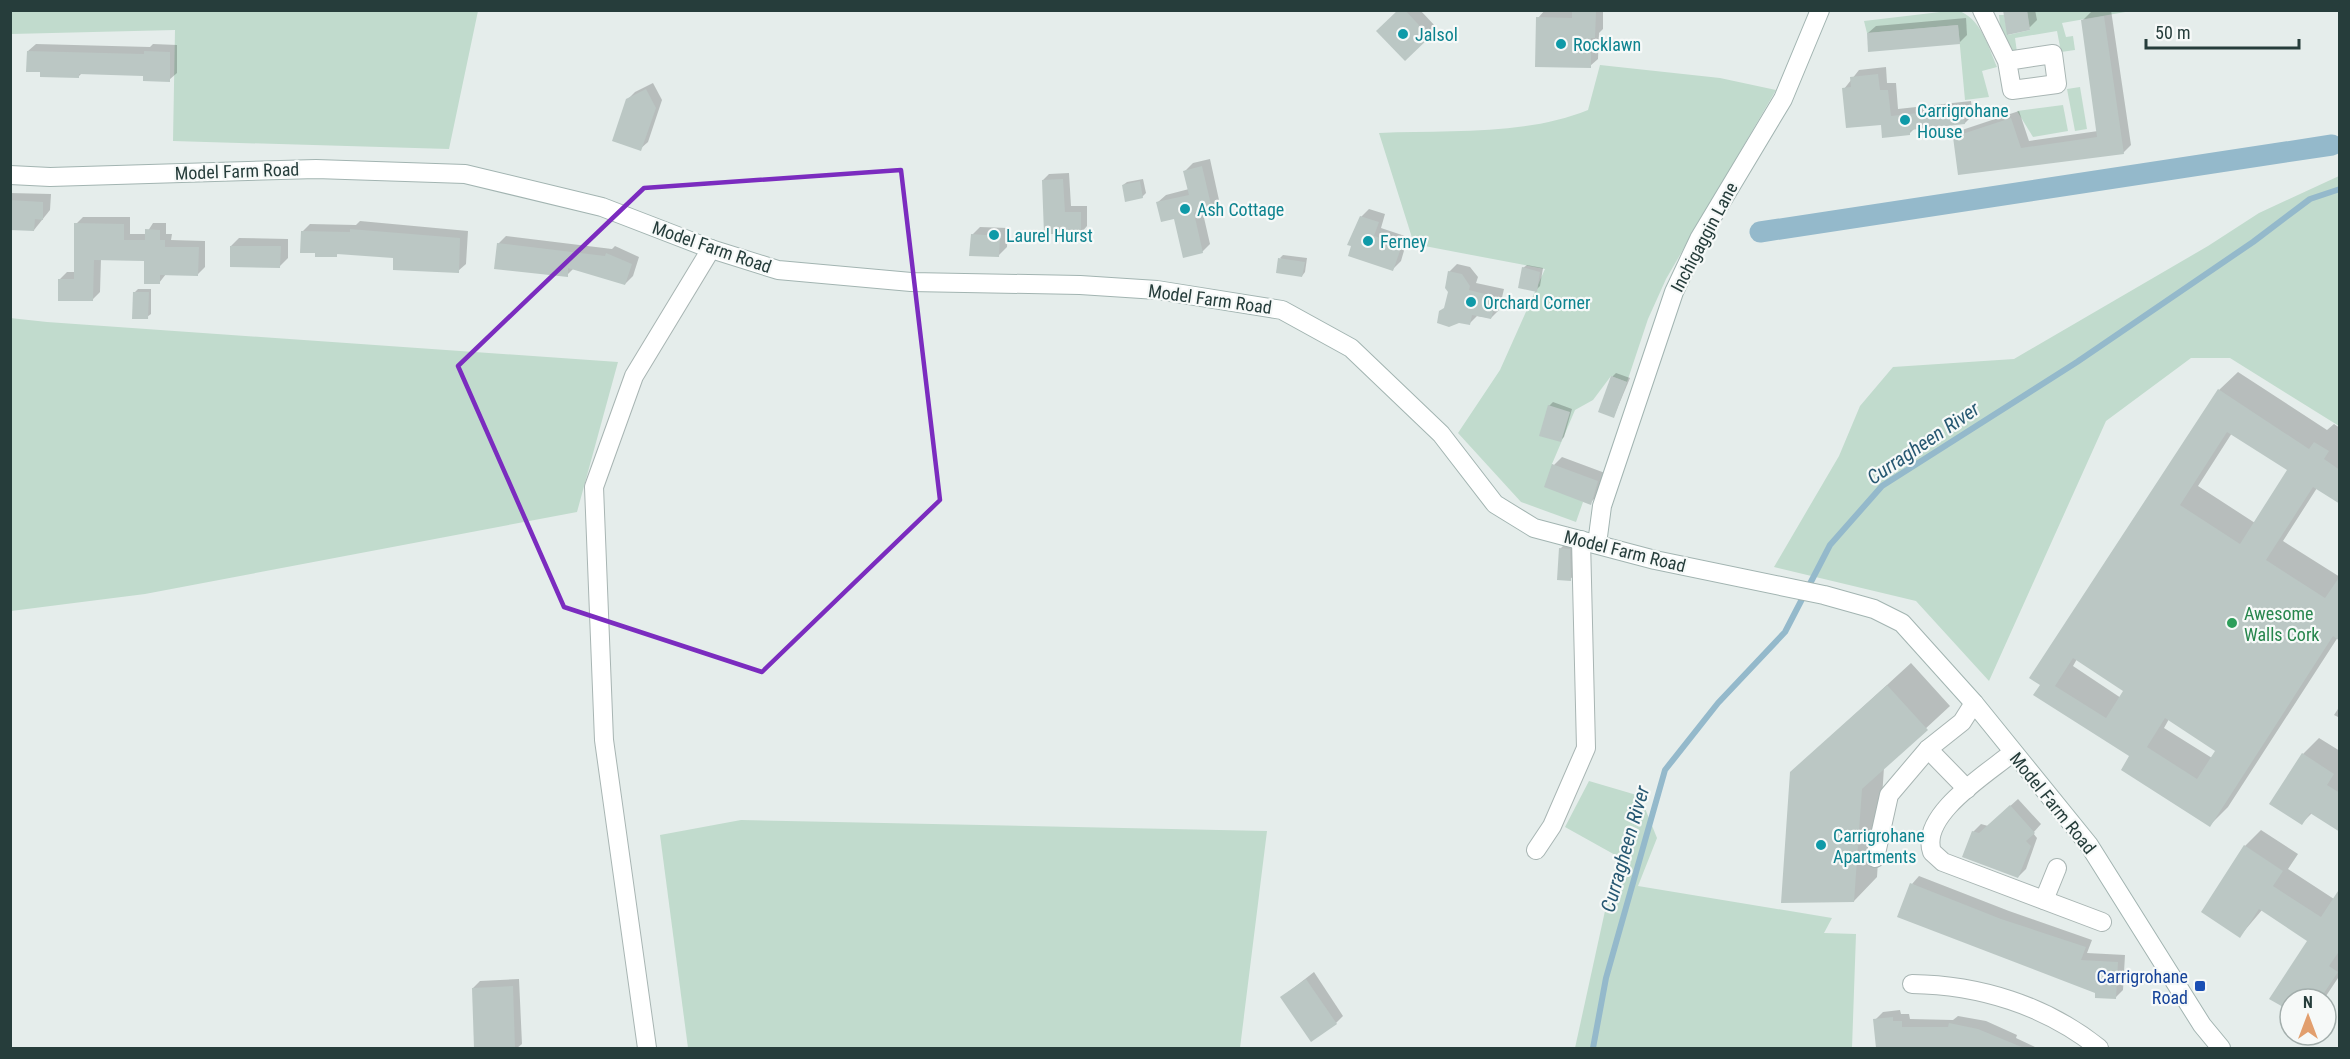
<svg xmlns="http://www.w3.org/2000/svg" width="2350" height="1059" viewBox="0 0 2350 1059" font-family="'Roboto Condensed',sans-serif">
<rect width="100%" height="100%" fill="#e5edeb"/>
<g fill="#c1dbcd">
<path d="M1957,10C1981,18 1988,46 1997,67L1982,71L1989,97L1965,100L1958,25L1867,33L1864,21Z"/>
<path d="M10,11L11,10L478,11L449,149L173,141L175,30L11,34Z"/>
<path d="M2027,11H2131L2062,23L2066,37L2073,36L2075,50L2061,52L2057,31L2015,38L2017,52H2012L2001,37L1999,15H2004L2008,35L2030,30Z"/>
<path d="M1600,65L1720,78L1776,90L1666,279L1648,319L1627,382L1611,376L1593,400L1575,410L1552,464L1583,502L1576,522L1521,502L1458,433L1500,370L1545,269L1414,244L1379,133C1447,130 1524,136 1588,110Z"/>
<path d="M2080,87L2087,129L2075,131L2067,89Z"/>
<path d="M2063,105L2068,131L2033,137L2017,111Z"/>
<path d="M2339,176V426L2230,358H2191L2106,421L1989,681L1916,601L1774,567L1839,456L1860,406L1893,367L2014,359L2208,246L2259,213Z"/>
<path d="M10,318L47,322L618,362L577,512L145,594L11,611Z"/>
<path d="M1589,781L1640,796L1657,838L1638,886L1832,918L1824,933L1856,934L1852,1048H1575L1617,856L1565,827Z"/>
<path d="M741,820L1267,831L1240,1048H688L660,835Z"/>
</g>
<g fill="#0003" fill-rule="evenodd">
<path d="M1400,10H1420L1437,28L1405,59Z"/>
<path d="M1545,10H1603V29L1599,33L1598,59L1590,66L1538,18Z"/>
<path d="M2005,10H2035L2037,20L2029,28Z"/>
<path d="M2111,10L2131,145L2123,153L1959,173L1954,138L1962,130L2019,111L2029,141L2098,131L2083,20L2091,12Z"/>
<path d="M1966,18L1967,35L1959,43L1868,33L1876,26Z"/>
<path d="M36,44L150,47L153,44L177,45V73L169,80L145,75L82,73L79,76L42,71L28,51Z"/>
<path d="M1886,67L1887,83H1896L1898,109L1971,101L1973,115L1965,123L1915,128L1910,133L1882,123L1844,89L1859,70Z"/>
<path d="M653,83L662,100L648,142L640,149L628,99L635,92Z"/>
<path d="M1210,159L1219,200L1211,208L1202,209L1210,244L1202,252L1175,218L1158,202L1166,195L1189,189L1185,171L1193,163Z"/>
<path d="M1069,173L1071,206H1087V226L1081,233H1046L1043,180L1049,174Z"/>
<path d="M1143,179L1146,193L1142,197L1123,185L1127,182Z"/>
<path d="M10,193L51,194L50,210L34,230L10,229Z"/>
<path d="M1369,209L1385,214L1381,228L1408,237L1401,261L1393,269L1361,217Z"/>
<path d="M83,217H130V234H146L153,223H166V234H172L171,240L205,241V267L198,274H166L159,283L146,260L101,259L100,292L93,299L60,279L67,272H75L76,224Z"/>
<path d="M360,221L468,231L466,264L458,271L395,257L339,253L336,255L302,232L310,224L356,225Z"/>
<path d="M980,227L1008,228L1007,247L999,255L972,235Z"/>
<path d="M506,236L612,249L615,246L639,257L633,276L625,284L574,268L567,275L498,244Z"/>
<path d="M239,238L288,239V258L280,266L231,246Z"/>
<path d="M1283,255L1307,258L1305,272L1302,276L1280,258Z"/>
<path d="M1457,264L1470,267L1478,277L1476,283L1504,289L1499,310L1491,318L1477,316L1469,324L1447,306L1450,292L1449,272Z"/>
<path d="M1527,265L1543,268L1540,286L1536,290L1523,268Z"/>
<path d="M138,289H151V314L147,317L134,293Z"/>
<path d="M2238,372L2327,430L2334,424L2340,428V502L2317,488L2283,541L2340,577V634L2228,807L2210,825L2132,756L2036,694L2219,390ZM2232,433L2289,470L2255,523L2198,486ZM2077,659L2125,691L2121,698L2073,666ZM2169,719L2217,751L2212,758L2164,728Z"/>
<path d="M1616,373L1630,378L1614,416L1612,377Z"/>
<path d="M1553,402L1572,409L1564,437L1561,440L1549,406Z"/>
<path d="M1562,457L1605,473L1598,495L1590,503L1554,465Z"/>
<path d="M1564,545L1573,546L1574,576L1570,579L1560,549Z"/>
<path d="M1911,663L1950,706L1884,767L1877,877L1854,901L1792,772Z"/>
<path d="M2340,706V718L2334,715Z"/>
<path d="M2319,738L2340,751V830L2313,812L2302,823L2303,754Z"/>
<path d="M2018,799L2041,824L2033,833L2037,838L2026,869L2018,877L1973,832L1981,824L1988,826Z"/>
<path d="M2261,830L2298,854L2288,869L2334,899L2340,890V975L2324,999H2290V1009L2272,997L2309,940L2262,910L2240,936L2245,846Z"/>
<path d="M1919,876L2009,911L2092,940L2087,953L2125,955L2123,990L2115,998L2097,992L1912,884Z"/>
<path d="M1314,972L1343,1016L1336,1023L1282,997Z"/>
<path d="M519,979L522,1044L517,1048H467L476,1047L473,988L480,981Z"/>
<path d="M1900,1010L1901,1014H1909L1910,1019L1953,1020L1958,1016L1986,1021L2017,1035L2016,1038L2037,1048H1878L1875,1020L1883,1012Z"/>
</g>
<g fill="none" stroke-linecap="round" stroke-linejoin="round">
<path stroke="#94b9cb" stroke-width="6" d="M1593,1048L1606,978L1665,770L1718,703L1785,632L1830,545L1882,486L2077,362L2253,242L2310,199L2340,189"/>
<path stroke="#94b9cb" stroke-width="21" d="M1760,232L2332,145"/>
</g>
<g fill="#bbc7c4" fill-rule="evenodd">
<path d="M1398,10H1405L1430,37L1405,61L1376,31Z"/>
<path d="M2003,10H2027L2030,30L2007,35Z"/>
<path d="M1572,11L1596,12L1595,38H1591V68L1535,67L1536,17L1572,18Z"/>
<path d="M2104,16L2124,154L1958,175L1953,137L2011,118L2021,148L2097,137L2081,20Z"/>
<path d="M1958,25L1960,44L1868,52L1867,33Z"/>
<path d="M27,51L144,54V51L170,52V82L143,81V76L79,74V78L40,77V72H26Z"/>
<path d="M1878,74L1880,90H1888L1891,116L1963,108L1965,124L1910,130V135L1882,138L1881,125L1846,128L1842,88L1851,87L1850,77Z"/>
<path d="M646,89L656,108L641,151L612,141L626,99Z"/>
<path d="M1202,166L1212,209L1194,213L1203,253L1183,258L1174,219L1161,222L1156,202L1189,195L1183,171Z"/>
<path d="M1063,179L1065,212H1081V234H1044L1042,180Z"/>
<path d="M1140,181L1143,198L1125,202L1122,185Z"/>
<path d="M10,200L43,202V220L35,219L34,231L10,230Z"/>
<path d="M1360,216L1379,222L1374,236L1402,245L1393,271L1348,256L1351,246L1347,245Z"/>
<path d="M74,223L124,224V240H145V229L160,230V240H165V247H199L198,276L160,275V284H144V261L94,260L93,301H58V279H74Z"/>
<path d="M350,229L460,238L459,273L393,270V258L337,254V257H315V253H300L301,231L350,232Z"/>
<path d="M971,234L1000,236L999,257L969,256Z"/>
<path d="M497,243L605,256L606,253L632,264L625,285L568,268V277L494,269Z"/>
<path d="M230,246H281L280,268L230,267Z"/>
<path d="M1278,258L1305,262L1302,277L1276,273Z"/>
<path d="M1522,267L1540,272L1537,292L1518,288Z"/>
<path d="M1448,271L1462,274L1470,286L1469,290L1497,297L1491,319L1472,315L1470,325L1459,323L1449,327L1437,323L1439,311L1444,308L1448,292L1445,288Z"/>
<path d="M133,292H149L148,319H132Z"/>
<path d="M1611,376L1627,382L1614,418L1598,412Z"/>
<path d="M2218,389L2309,449L2314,442L2329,451L2324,459L2340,470V504L2313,487L2266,560L2325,598L2340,576V641L2333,636L2210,827L2121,770L2129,756L2033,695L2040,685L2029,678ZM2227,432L2287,470L2240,544L2180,505ZM2073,658L2123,691L2106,718L2055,686ZM2165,718L2215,751L2197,779L2147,747Z"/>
<path d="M1548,405L1570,412L1561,442L1539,436Z"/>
<path d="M1552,464L1598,481L1591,505L1544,487Z"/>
<path d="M1559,548L1570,549L1571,581L1557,580Z"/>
<path d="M1887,685L1928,730L1862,789L1854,902L1781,903L1790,772Z"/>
<path d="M2302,753L2334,774L2327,785L2340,793V832L2310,813L2302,825L2269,804Z"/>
<path d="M2010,805L2035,833L2026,841L2031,846L2018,878L1962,857L1972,831L1979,833Z"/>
<path d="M2244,845L2283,871L2273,886L2321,917L2340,888V950L2329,966L2338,972L2320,999H2290V1011L2269,999L2307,941L2259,909L2240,938L2201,912Z"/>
<path d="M1910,883L2001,919L2086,947L2081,960L2118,962L2116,999L2095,998V993L1897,917Z"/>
<path d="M1306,979L1337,1024L1311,1042L1280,997Z"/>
<path d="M513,986L515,1048H474L472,988Z"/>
<path d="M1893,1017V1021H1902V1027H1948L1949,1023L1978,1029L2024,1048H1876L1873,1019Z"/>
</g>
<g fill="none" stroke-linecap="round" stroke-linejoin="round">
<g stroke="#a8b5b3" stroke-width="20">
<g id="street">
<path d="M1982,10L2007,61L2012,90L2057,84L2053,54L2007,61"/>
<path d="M1928,749L1967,789"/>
<path d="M2012,753C1988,773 1919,815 1932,852L1943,862L2102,922"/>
<path d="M1536,850L1552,826L1586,748L1581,540"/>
<path d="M1875,858L1889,795L1928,749L1962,722L1974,703"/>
<path d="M2044,900L2057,868"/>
<path d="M1912,984C1979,985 2045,1005 2099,1048"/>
<path d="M647,1048L604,740L594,487L634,376L711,249"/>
</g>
</g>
<g stroke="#a2b4b1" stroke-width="20">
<g id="secondary">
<path d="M10,175L50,177L316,169L465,174L602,207L711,249L778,270L911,282L1080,285L1157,290L1282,310L1351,348L1441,434L1495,504L1534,528L1655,560L1824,595L1874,609L1902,623L1974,703L2089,845L2202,1025L2221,1048"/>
<path d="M1597,544L1602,506L1674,292L1699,239L1783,99L1820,10"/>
</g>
</g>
<use href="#street" stroke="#fff" stroke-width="18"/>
<use href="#secondary" stroke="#fff" stroke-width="18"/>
</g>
<path fill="none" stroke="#7b2cbf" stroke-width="4.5" stroke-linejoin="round" d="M901,170L940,500L762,672L564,607L458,366L644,188Z"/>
<g fill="#0f9aa8" stroke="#f6f9f8" stroke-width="2">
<circle cx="1403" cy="34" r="6"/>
<circle cx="1561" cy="44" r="6"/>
<circle cx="1905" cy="120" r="6"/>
<circle cx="1185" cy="209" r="6"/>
<circle cx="994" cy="235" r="6"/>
<circle cx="1368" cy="241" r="6"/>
<circle cx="1471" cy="302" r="6"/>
<circle cx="1821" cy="845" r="6"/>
</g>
<circle fill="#2e9e5b" stroke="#f6f9f8" stroke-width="2" cx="2232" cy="623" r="6"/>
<rect fill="#1a4fb4" stroke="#f6f9f8" stroke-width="2" x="2194" y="980" width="12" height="12" rx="3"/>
<g text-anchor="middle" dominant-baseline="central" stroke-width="4.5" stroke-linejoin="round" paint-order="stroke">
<g font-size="18" fill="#0d838f" stroke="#f6f9f8" text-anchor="start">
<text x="1415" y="34">Jalsol</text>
<text x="1573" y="44">Rocklawn</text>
<text x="1917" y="110">Carrigrohane<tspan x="1917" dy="21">House</tspan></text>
<text x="1197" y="209">Ash Cottage</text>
<text x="1006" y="235">Laurel Hurst</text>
<text x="1380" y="241">Ferney</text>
<text x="1483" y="302">Orchard Corner</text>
<text x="1833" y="835">Carrigrohane<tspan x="1833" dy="21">Apartments</tspan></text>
</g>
<g font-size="18" fill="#263d3b" stroke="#f6f9f8">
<text transform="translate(237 171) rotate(-2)">Model Farm Road</text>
<text transform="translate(1704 237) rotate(-62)">Inchigaggin Lane</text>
<text transform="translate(712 247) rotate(19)">Model Farm Road</text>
<text transform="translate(1210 299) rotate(8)">Model Farm Road</text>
<text transform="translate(1625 551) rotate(14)">Model Farm Road</text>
<text transform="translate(2053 803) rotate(51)">Model Farm Road</text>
</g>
<g font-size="18" fill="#27864d" stroke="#f6f9f8" text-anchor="start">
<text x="2244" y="613">Awesome<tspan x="2244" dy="21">Walls Cork</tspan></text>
</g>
<g font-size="18" fill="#164399" stroke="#f6f9f8" text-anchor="end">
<text x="2188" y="976">Carrigrohane<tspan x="2188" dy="21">Road</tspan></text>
</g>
<g font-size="20" font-style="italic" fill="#275872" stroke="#f6f9f8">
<text transform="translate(1923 443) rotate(-34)">Curragheen River</text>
<text transform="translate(1625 849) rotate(-74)">Curragheen River</text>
</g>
</g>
<rect width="2350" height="1059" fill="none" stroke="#263d3b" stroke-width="24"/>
<g transform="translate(2308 1017)"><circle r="28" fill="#f6f9f8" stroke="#a3aeac" stroke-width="1.5"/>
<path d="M0-4.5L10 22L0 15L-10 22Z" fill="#e29f6e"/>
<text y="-9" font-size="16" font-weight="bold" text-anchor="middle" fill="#263d3b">N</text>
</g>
<path d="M2146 39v9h153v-9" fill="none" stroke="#263d3b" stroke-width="3"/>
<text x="2155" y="39" font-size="18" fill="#263d3b" stroke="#f6f9f8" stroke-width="4.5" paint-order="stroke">50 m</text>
</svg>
